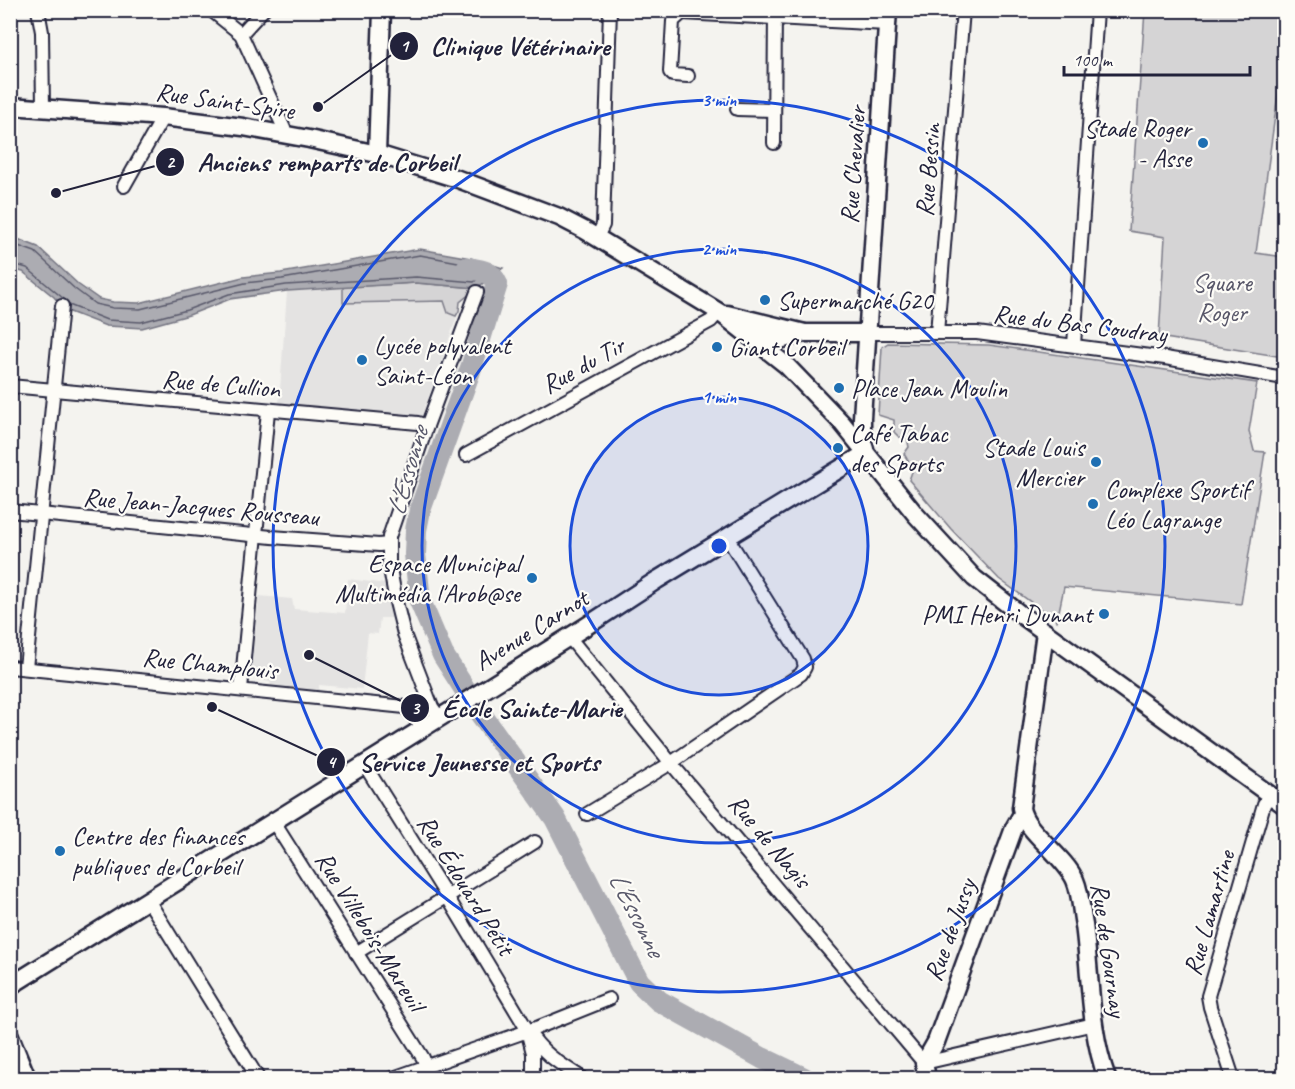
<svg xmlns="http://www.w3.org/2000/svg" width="1295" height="1089" viewBox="0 0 1295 1089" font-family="Caveat,sans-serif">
<rect width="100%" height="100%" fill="#f4f3ef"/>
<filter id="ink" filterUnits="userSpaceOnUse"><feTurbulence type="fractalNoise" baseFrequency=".0167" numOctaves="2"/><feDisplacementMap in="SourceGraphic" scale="12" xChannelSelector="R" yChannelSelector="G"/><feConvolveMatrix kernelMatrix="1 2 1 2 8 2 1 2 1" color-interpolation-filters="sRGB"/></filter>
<g filter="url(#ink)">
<g fill="#e4e3e2">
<path d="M416,283L477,288L460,302L459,311L422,415L419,417L279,404L287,291Z"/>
<path d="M348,579L386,584L394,618H380L378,634L368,633L362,689L319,685V691L271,686L270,682L253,678L250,676L259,596L292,599L294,609L345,613Z"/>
</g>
<g fill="#d5d4d5" stroke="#7c7b88" stroke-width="1.5">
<path d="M1145,11H1284V50L1256,253L1284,257V357L1159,337L1165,237L1129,231Z"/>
<path d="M416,283L477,288L460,302L459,311L456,316L448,313L444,301L343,303V287Z"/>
<path d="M888,343L989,345L1257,383L1249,431L1254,451L1265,452L1241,604L1064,587L1057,621L999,579L951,529L909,480L913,469L904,454L909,447L907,438L899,437L894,432V420L878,415L882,347Z"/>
</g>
<path fill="#acacb2" stroke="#757582" stroke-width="1.5" d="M10,236L38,247L79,285L99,299L113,302L139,303L243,277L281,273L420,249L471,258L503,268L477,288L416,283L287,291L230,299L189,315L142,328L126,327L106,326L65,310L54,297L23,272L11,269Z"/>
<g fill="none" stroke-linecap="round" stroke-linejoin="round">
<g stroke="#59596b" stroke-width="1.5">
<path d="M10,243L35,252L75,289L95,304L113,308L140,309L245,283L282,279L420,255L469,264L485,269L487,271L474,282L416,277L286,285L229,294L187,310L141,322L107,320L69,305"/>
<path d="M10,263L27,268L64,299"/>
</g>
<path stroke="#acacb2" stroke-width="22" d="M467,268C480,270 491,270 497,284L472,365L420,510L416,530L415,554L420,601L443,655L480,713L555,818L639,982L659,1001L762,1058L804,1078"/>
<g stroke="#22223b" stroke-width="16">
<g id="street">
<path d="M38,10L42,32L43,108"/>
<path d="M211,10L241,34L287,135"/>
<path d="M241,34L263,10"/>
<path d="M688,76L673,75L670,72L673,21L682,13L887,24"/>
<path d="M737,109L773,110"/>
<path d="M774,143L775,10"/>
<path d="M124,186L163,117"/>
<path d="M597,237L603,225L610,10"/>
<path d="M867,333H977L1165,358L1284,378"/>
<path d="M937,333L963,10"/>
<path d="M1074,345L1097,10"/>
<path d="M10,386L418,423L427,426"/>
<path d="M466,455L711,321L719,312"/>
<path d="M10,511L272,537L379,545L388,544"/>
<path d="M569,637L675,768L924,1063L1094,1024"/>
<path d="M10,667L405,707L423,727"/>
<path d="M26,668L62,306"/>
<path d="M241,689L268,411"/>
<path d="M439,717L432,707L404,634L396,602L389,563V537L427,426L477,292"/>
<path d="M364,764L448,898L528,1031C543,1054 559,1063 582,1078"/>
<path d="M587,814L671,763L801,674L805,667L803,659L727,537"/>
<path d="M273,821L423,1058L426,1067"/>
<path d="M148,900L258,1078"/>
<path d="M356,953L535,842"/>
<path d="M529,1038L533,1053V1078"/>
<path d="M393,1078L539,1027L609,999"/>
<path d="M1233,1078L1210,1007L1208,996L1264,804L1271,795"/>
</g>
</g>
<g stroke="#22223b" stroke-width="21">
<g id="secondary">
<path d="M10,106L163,117L243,127L309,139L377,154L458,179L559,217L586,231L719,312L786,365L842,423L916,515L974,578L1020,614L1284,805"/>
<path d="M377,154L382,10"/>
<path d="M727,314L805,333H867"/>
<path d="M748,331L780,340L804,333"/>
<path d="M865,449L862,440V418L888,10"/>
<path d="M1045,632L1021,808C1025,832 1064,855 1075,880C1081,894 1081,911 1084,925C1091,976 1089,1030 1107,1078"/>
<path d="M10,986L585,627L657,580L866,453"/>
<path d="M10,1036L27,1078"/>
<path d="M927,1078L924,1063L936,1042L1014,828L1022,814"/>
</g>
</g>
<use href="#street" stroke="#fdfcf7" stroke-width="12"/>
<use href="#secondary" stroke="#fdfcf7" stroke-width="16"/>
</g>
</g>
<circle cx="719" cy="546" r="149" fill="#1d4ed8" fill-opacity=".12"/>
<g fill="none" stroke="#1d4ed8" stroke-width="3">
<circle cx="719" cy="546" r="149"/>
<circle cx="719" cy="546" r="297"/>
<circle cx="719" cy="546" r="446"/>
</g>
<g fill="#1f6fb2" stroke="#fdfcf7" stroke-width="2">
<circle cx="1203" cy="143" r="6"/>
<circle cx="765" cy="300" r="6"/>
<circle cx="717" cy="347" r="6"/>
<circle cx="362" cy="360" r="6"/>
<circle cx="839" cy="388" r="6"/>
<circle cx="838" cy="448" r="6"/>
<circle cx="1096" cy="462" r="6"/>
<circle cx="1093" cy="504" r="6"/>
<circle cx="532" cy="578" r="6"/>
<circle cx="1104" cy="614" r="6"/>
<circle cx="60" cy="851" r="6"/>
</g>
<g text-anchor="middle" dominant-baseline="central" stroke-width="4.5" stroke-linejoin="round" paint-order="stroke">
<g font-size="26" fill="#22223b" stroke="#fdfcf7">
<text transform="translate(225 101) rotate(8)">Rue Saint-Spire</text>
<text transform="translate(853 165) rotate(-86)">Rue Chevalier</text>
<text transform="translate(928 170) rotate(-85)">Rue Bessin</text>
<text transform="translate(1080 324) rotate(7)">Rue du Bas Coudray</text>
<text transform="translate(583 365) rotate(-29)">Rue du Tir</text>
<text transform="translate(221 384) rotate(5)">Rue de Cullion</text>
<text transform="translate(201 507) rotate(5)">Rue Jean-Jacques Rousseau</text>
<text transform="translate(531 630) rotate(-32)">Avenue Carnot</text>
<text transform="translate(210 664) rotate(6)">Rue Champlouis</text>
<text transform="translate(770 841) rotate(50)">Rue de Nagis</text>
<text transform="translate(466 885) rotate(58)">Rue Édouard Petit</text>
<text transform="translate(1209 913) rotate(-74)">Rue Lamartine</text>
<text transform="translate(950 930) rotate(-70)">Rue de Jussy</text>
<text transform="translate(370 931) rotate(58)">Rue Villebois-Mareuil</text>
<text transform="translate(1109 950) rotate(82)">Rue de Gournay</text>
</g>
<g font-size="26" fill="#22223b" stroke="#fdfcf7" text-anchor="start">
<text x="1191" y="128" text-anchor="end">Stade Roger<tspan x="1191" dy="30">- Asse</tspan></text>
<text x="777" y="300">Supermarché G20</text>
<text x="374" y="345">Lycée polyvalent<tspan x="374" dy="30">Saint-Léon</tspan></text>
<text x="729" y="347">Giant Corbeil</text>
<text x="851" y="388">Place Jean Moulin</text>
<text x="850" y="433">Café Tabac<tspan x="850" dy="30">des Sports</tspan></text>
<text x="1084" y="447" text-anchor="end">Stade Louis<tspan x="1084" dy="30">Mercier</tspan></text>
<text x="1105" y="489">Complexe Sportif<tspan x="1105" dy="30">Léo Lagrange</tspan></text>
<text x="520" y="563" text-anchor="end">Espace Municipal<tspan x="520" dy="30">Multimédia l'Arob@se</tspan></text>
<text x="1092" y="614" text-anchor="end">PMI Henri Dunant</text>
<text x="72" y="836">Centre des finances<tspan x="72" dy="30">publiques de Corbeil</tspan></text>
</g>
<g font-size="26" fill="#585769" stroke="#fdfcf7">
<text x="1222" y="282">Square<tspan x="1222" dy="30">Roger</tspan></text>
</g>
<g font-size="27" font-style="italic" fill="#59596b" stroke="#fdfcf7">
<text transform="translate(407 471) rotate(-74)">L'Essonne</text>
<text transform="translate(637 914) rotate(63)">L'Essonne</text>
</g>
</g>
<circle cx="719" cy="546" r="9" fill="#1d4ed8" stroke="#fdfcf7" stroke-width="3"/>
<g font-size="18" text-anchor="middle" font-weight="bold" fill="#1d4ed8" stroke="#fdfcf7" stroke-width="4.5" stroke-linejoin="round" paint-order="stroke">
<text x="719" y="106">3 min</text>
<text x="719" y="255">2 min</text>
<text x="719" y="403">1 min</text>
</g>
<path fill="none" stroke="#22223b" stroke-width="2" d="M318 107L404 46M56 193L170 162M309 655L415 708M212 707L331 762"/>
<g fill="#22223b" stroke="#fdfcf7" stroke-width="2">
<circle cx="318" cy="107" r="6"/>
<circle cx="56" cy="193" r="6"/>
<circle cx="309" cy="655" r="6"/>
<circle cx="212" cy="707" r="6"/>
<circle cx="404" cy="46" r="15"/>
<circle cx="170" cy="162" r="15"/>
<circle cx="415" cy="708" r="15"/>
<circle cx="331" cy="762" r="15"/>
</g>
<g font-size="18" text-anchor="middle" font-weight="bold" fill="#fff">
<text x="404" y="52">1</text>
<text x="170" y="168">2</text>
<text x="415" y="714">3</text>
<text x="331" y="768">4</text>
</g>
<g font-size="27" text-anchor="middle" font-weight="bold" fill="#22223b" stroke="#fdfcf7" stroke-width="4.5" stroke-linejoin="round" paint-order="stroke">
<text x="520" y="55">Clinique Vétérinaire</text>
<text x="327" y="171">Anciens remparts de Corbeil</text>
<text x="532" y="717">École Sainte-Marie</text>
<text x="479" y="771">Service Jeunesse et Sports</text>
</g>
<rect width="1295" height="1089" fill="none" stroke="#fdfcf7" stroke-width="36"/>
<rect x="18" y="18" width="1259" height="1053" fill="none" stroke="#22223b" stroke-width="2" filter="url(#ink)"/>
<path d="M1064 66v9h186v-9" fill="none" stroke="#22223b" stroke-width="3"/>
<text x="1073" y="66" font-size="18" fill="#22223b" stroke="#fdfcf7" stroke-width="4.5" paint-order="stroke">100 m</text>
</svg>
